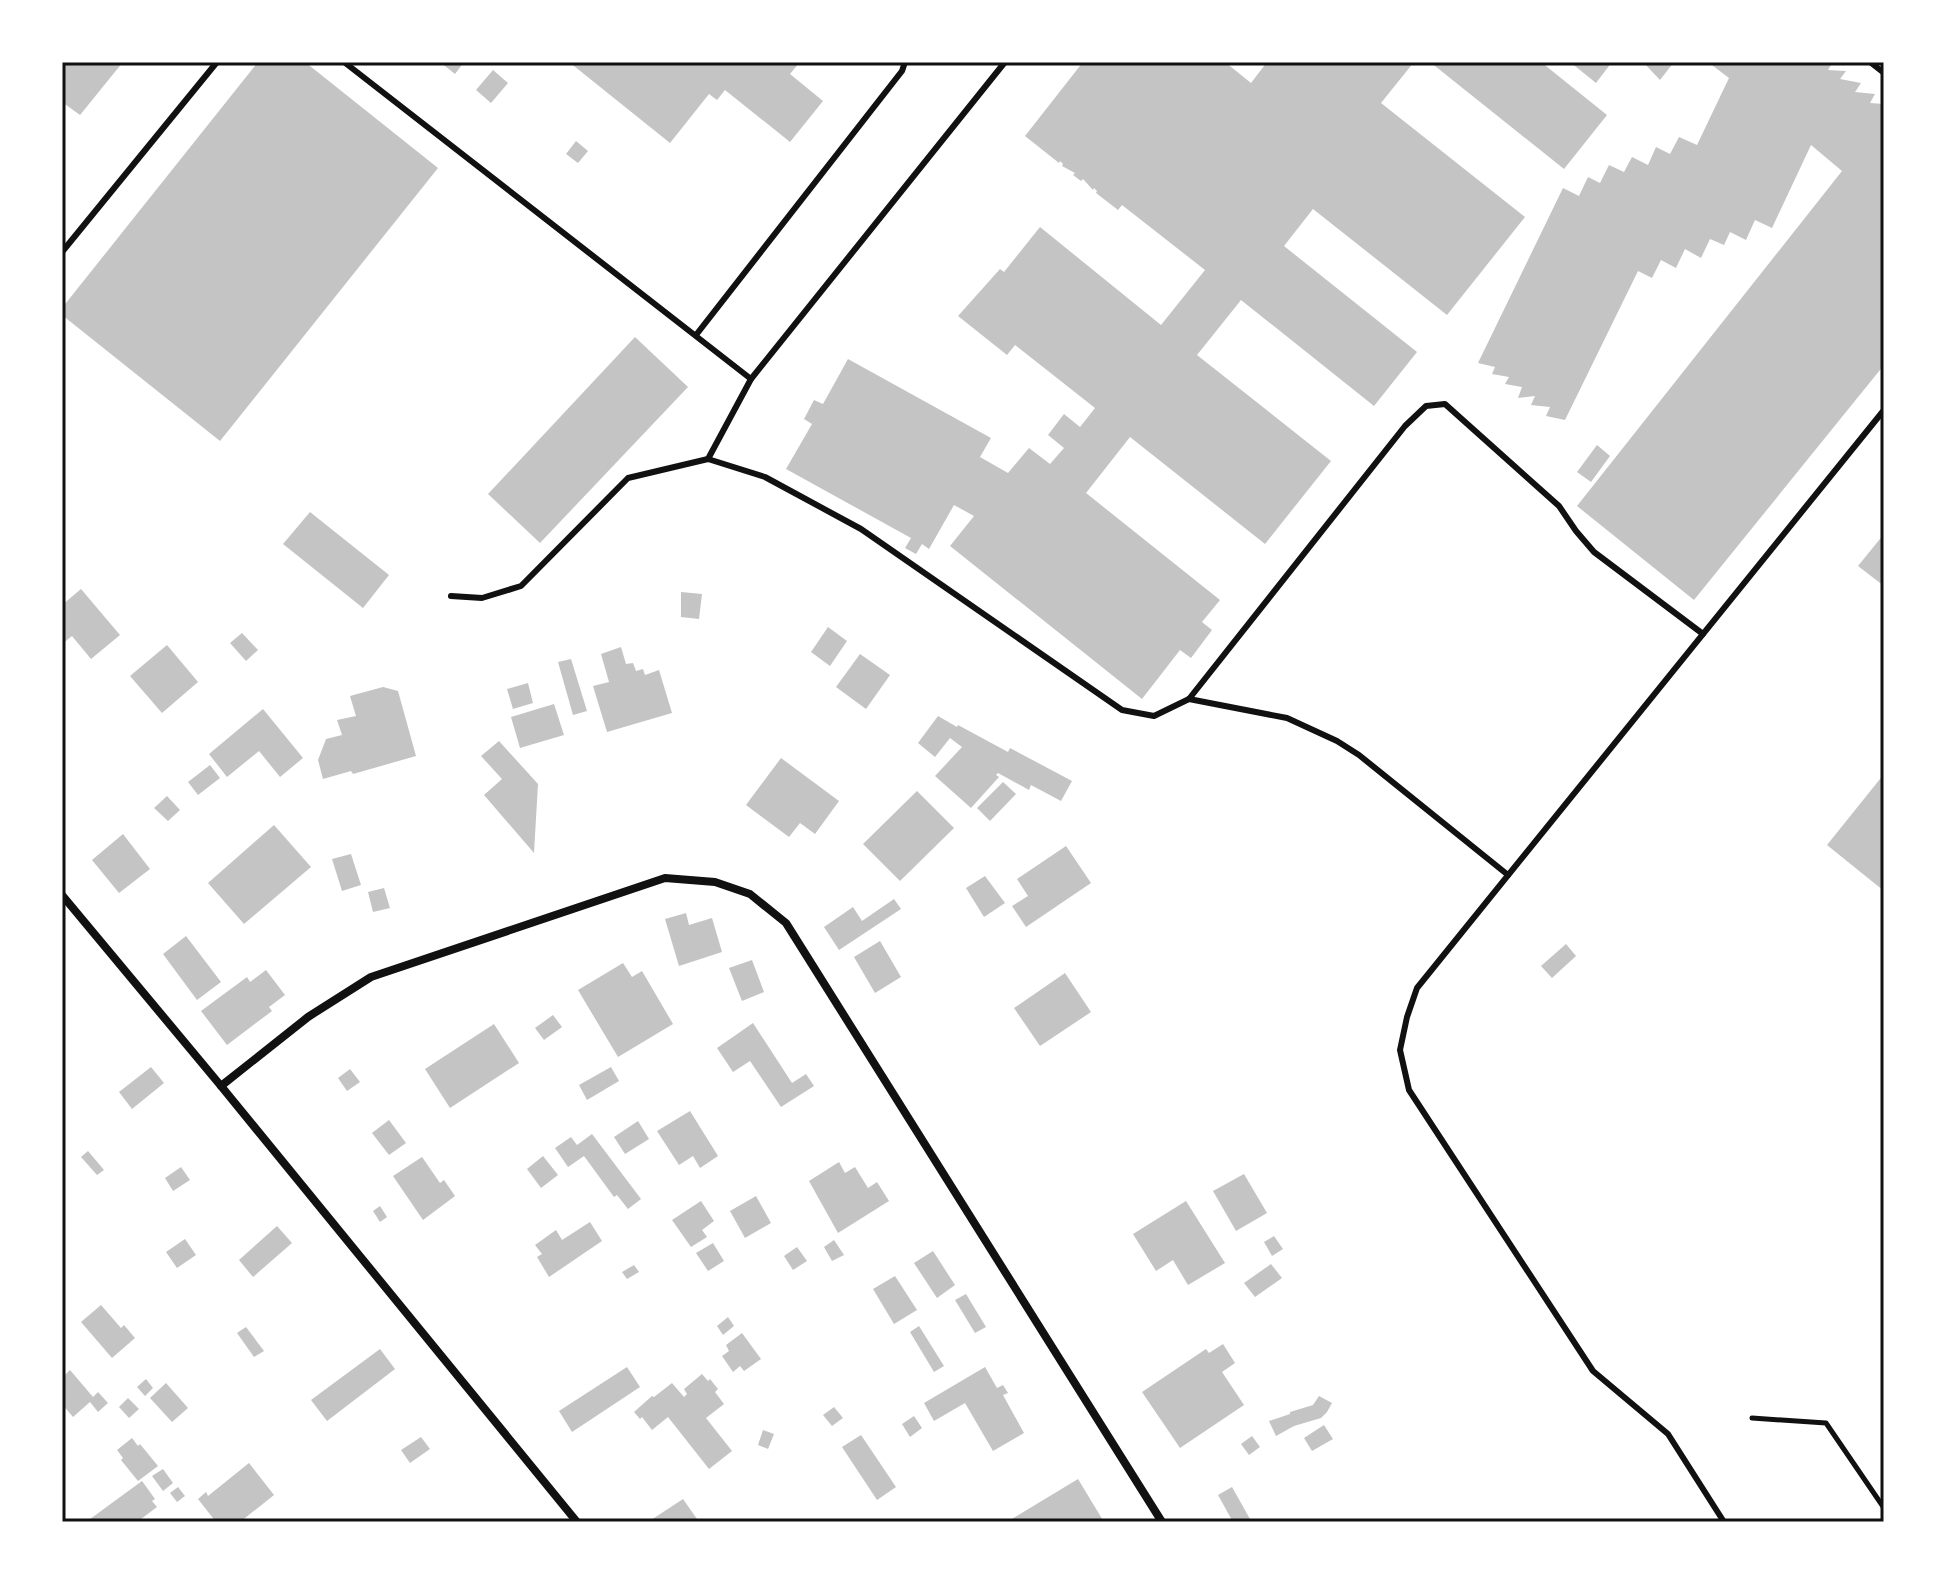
<svg xmlns="http://www.w3.org/2000/svg" width="1946" height="1584" viewBox="0 0 1946 1584" font-family="Poppins,sans-serif">
<rect width="100%" height="100%" fill="#fff"/>
<g fill="#c4c4c4">
<path d="M62,62H123L80,115L62,102Z"/>
<path d="M258,62H305L438,168L220,441L62,315V308Z"/>
<path d="M440,62H464L455,74Z"/>
<path d="M569,62H800L790,74L823,101L790,142L725,90L717,100L709,94L670,143Z"/>
<path d="M1083,62H1225L1251,83L1267,62H1414L1381,103L1525,217L1447,315L1313,209L1284,246L1417,352L1374,406L1241,300L1197,355L1331,461L1265,544L1130,437L1086,493L1220,600L1202,622L1212,630L1191,658L1180,650L1142,699L950,546L974,516L954,505L929,549L922,544L916,554L905,548L911,538L786,469L812,424L804,419L814,400L823,404L848,359L991,438L980,457L1008,473L1029,448L1050,464L1064,448L1048,435L1064,414L1080,427L1095,408L1015,345L1007,355L958,316L1000,269L1004,272L1040,227L1161,325L1205,270L1122,205L1118,210L1096,193L1097,191L1094,188L1093,190L1083,179L1081,181L1073,175L1075,173L1062,166L1063,164L1060,161L1059,163L1025,136Z"/>
<path d="M1430,62H1541L1607,115L1564,169Z"/>
<path d="M1570,62H1612L1596,83Z"/>
<path d="M1643,62H1674L1660,80Z"/>
<path d="M1708,62H1833L1828,70L1846,71L1840,79L1861,83L1855,92L1875,94L1870,103L1884,104L1881,113L1884,114V365L1694,600L1577,506L1842,171L1811,145L1772,228L1755,220L1746,240L1730,232L1724,245L1710,239L1701,258L1685,249L1676,268L1661,260L1652,278L1638,271L1565,420L1546,416L1550,407L1531,405L1535,396L1518,398L1522,387L1505,384L1509,377L1492,374L1495,367L1478,363L1563,188L1579,196L1588,177L1600,183L1609,165L1624,172L1632,157L1648,165L1656,147L1670,154L1679,137L1697,145L1729,78Z"/>
<path d="M493,70L508,83L491,103L476,90Z"/>
<path d="M576,141L588,151L578,163L566,154Z"/>
<path d="M635,337L688,387L540,543L488,494Z"/>
<path d="M1597,445L1610,456L1591,482L1577,472Z"/>
<path d="M310,512L389,575L363,608L283,544Z"/>
<path d="M1884,534V586L1858,566Z"/>
<path d="M81,589L120,635L91,659L72,636L62,644V605Z"/>
<path d="M681,592L702,594L699,619L681,617Z"/>
<path d="M828,627L847,641L830,666L811,652Z"/>
<path d="M242,633L258,650L246,661L230,643Z"/>
<path d="M167,645L198,682L162,713L130,676Z"/>
<path d="M621,647L626,664L633,663L636,671L643,669L645,675L659,670L672,713L607,732L593,686L609,682L601,654Z"/>
<path d="M860,654L890,675L866,709L836,687Z"/>
<path d="M571,659L587,711L573,715L558,662Z"/>
<path d="M528,683L533,703L513,709L507,689Z"/>
<path d="M383,687L398,691L416,756L353,774L351,771L323,779L318,760L326,739L342,735L337,720L356,716L350,696Z"/>
<path d="M554,704L564,735L520,748L511,717Z"/>
<path d="M263,709L303,758L280,777L259,751L227,777L209,754Z"/>
<path d="M938,716L957,727L958,725L1008,752L1010,748L1072,781L1061,801L1031,785L1029,790L998,773L996,775L999,777L971,808L935,776L962,747L950,738L935,757L918,743Z"/>
<path d="M499,741L538,784L534,853L484,795L502,779L481,756Z"/>
<path d="M781,758L839,801L815,834L800,823L789,837L746,805Z"/>
<path d="M210,765L220,778L198,795L188,782Z"/>
<path d="M1884,774V891L1827,845Z"/>
<path d="M1003,782L1016,794L990,821L977,808Z"/>
<path d="M917,791L954,828L900,881L863,844Z"/>
<path d="M167,796L180,810L168,821L154,808Z"/>
<path d="M274,825L311,867L244,924L208,883Z"/>
<path d="M123,834L150,869L119,893L92,860Z"/>
<path d="M1066,846L1091,883L1026,927L1012,906L1028,896L1017,879Z"/>
<path d="M351,854L361,885L342,891L332,859Z"/>
<path d="M985,876L1005,903L984,917L966,888Z"/>
<path d="M384,888L390,908L373,912L368,892Z"/>
<path d="M894,899L901,909L839,950L824,927L853,907L862,921Z"/>
<path d="M686,913L689,925L712,918L722,952L679,966L665,919Z"/>
<path d="M186,936L221,982L197,1000L163,954Z"/>
<path d="M880,941L901,977L875,993L854,957Z"/>
<path d="M1566,944L1576,956L1552,978L1541,966Z"/>
<path d="M752,960L764,992L742,1001L729,968Z"/>
<path d="M623,963L632,977L642,971L673,1024L618,1057L578,990Z"/>
<path d="M266,970L285,995L269,1007L272,1011L227,1045L201,1011L247,977L250,982Z"/>
<path d="M1065,973L1091,1012L1040,1046L1014,1008Z"/>
<path d="M553,1015L562,1027L544,1040L535,1028Z"/>
<path d="M753,1023L792,1083L806,1074L814,1086L781,1107L750,1061L733,1072L717,1048Z"/>
<path d="M494,1024L519,1063L450,1108L425,1069Z"/>
<path d="M151,1067L164,1083L132,1109L119,1092Z"/>
<path d="M611,1067L619,1081L587,1100L579,1085Z"/>
<path d="M350,1069L360,1082L347,1091L338,1078Z"/>
<path d="M690,1111L718,1156L700,1168L693,1156L679,1165L657,1131Z"/>
<path d="M389,1120L406,1143L389,1155L372,1133Z"/>
<path d="M638,1121L649,1139L625,1154L614,1137Z"/>
<path d="M592,1134L641,1199L628,1209L617,1195L614,1197L584,1156L568,1167L555,1148L571,1137L577,1145Z"/>
<path d="M88,1151L104,1170L97,1175L81,1157Z"/>
<path d="M543,1156L558,1175L541,1188L527,1169Z"/>
<path d="M422,1157L440,1183L444,1180L455,1196L423,1220L393,1176Z"/>
<path d="M839,1162L845,1173L855,1167L868,1188L877,1182L889,1201L838,1233L809,1181Z"/>
<path d="M181,1167L190,1180L173,1191L165,1178Z"/>
<path d="M1244,1174L1267,1213L1236,1231L1213,1191Z"/>
<path d="M756,1196L771,1223L745,1238L730,1211Z"/>
<path d="M701,1201L714,1221L702,1230L707,1237L691,1247L672,1220Z"/>
<path d="M1186,1201L1225,1263L1188,1285L1173,1260L1156,1271L1133,1234Z"/>
<path d="M380,1206L387,1217L380,1222L373,1211Z"/>
<path d="M590,1222L602,1241L549,1277L537,1257L542,1254L535,1245L556,1230L562,1240Z"/>
<path d="M277,1226L292,1243L253,1277L239,1260Z"/>
<path d="M1274,1236L1283,1249L1272,1256L1264,1242Z"/>
<path d="M185,1239L196,1255L177,1268L166,1252Z"/>
<path d="M834,1240L844,1255L832,1261L824,1247Z"/>
<path d="M713,1243L724,1261L708,1271L696,1253Z"/>
<path d="M797,1247L807,1261L793,1270L784,1256Z"/>
<path d="M933,1251L955,1285L937,1298L914,1263Z"/>
<path d="M1271,1264L1282,1278L1255,1297L1244,1283Z"/>
<path d="M634,1265L639,1272L627,1279L622,1272Z"/>
<path d="M895,1276L917,1310L894,1324L873,1289Z"/>
<path d="M966,1294L986,1327L975,1333L955,1300Z"/>
<path d="M101,1305L121,1328L124,1325L135,1338L112,1358L81,1322Z"/>
<path d="M728,1317L734,1326L723,1335L717,1326Z"/>
<path d="M919,1326L944,1366L934,1372L910,1332Z"/>
<path d="M246,1327L264,1351L254,1357L237,1333Z"/>
<path d="M742,1333L761,1359L744,1371L740,1366L733,1372L722,1356L729,1351L726,1345Z"/>
<path d="M1223,1344L1235,1363L1222,1372L1244,1405L1180,1448L1142,1392L1206,1349L1209,1353Z"/>
<path d="M380,1349L395,1369L327,1421L311,1400Z"/>
<path d="M627,1367L640,1387L572,1432L559,1411Z"/>
<path d="M985,1367L997,1388L1003,1385L1008,1393L1003,1395L1024,1433L993,1451L965,1403L934,1421L924,1403Z"/>
<path d="M70,1370L93,1397L98,1392L108,1403L98,1412L90,1402L73,1417L62,1404V1378Z"/>
<path d="M702,1374L708,1381L710,1379L718,1389L715,1392L724,1404L706,1418L732,1451L709,1469L668,1417L652,1430L642,1417L640,1419L634,1412L652,1396L654,1397L672,1383L684,1397L687,1394L684,1389Z"/>
<path d="M146,1379L153,1388L145,1396L137,1387Z"/>
<path d="M166,1383L188,1408L172,1422L150,1398Z"/>
<path d="M1319,1396L1332,1403L1327,1412L1321,1418L1294,1426L1276,1436L1269,1421L1290,1414V1412L1313,1405Z"/>
<path d="M128,1398L139,1409L129,1418L119,1407Z"/>
<path d="M834,1407L843,1418L832,1426L823,1415Z"/>
<path d="M914,1416L922,1428L910,1437L902,1424Z"/>
<path d="M1324,1425L1333,1439L1312,1451L1304,1438Z"/>
<path d="M763,1430L774,1434L768,1449L758,1445Z"/>
<path d="M861,1435L896,1487L877,1500L842,1447Z"/>
<path d="M1252,1436L1260,1447L1249,1455L1241,1444Z"/>
<path d="M421,1437L430,1449L410,1463L401,1450Z"/>
<path d="M132,1438L138,1446L140,1444L158,1466L138,1481L121,1460L123,1458L117,1450Z"/>
<path d="M249,1463L274,1495L240,1522H216L198,1499L206,1492L208,1496Z"/>
<path d="M163,1469L173,1483L163,1491L152,1476Z"/>
<path d="M1078,1479L1104,1522H1007Z"/>
<path d="M142,1481L155,1499L152,1501L157,1507L137,1522H86Z"/>
<path d="M178,1487L185,1496L177,1502L170,1493Z"/>
<path d="M1232,1487L1250,1519L1245,1522H1233L1218,1495Z"/>
<path d="M683,1499L697,1519L692,1522H648Z"/>
</g>
<g fill="none" stroke-linecap="round" stroke-linejoin="round">
<path stroke="#111" stroke-width="5" d="M1752,1418L1826,1423L1884,1508"/>
<g stroke="#111" stroke-width="6">
<path d="M344,62L751,379"/>
<path d="M1870,62L1884,73"/>
<path d="M62,252L217,62"/>
<path d="M696,335L902,71L905,62"/>
<path d="M708,459L751,379L1005,62"/>
<path d="M451,596L482,598L521,586L628,478L708,459L765,477L861,529L1122,710L1154,716L1189,699L1405,426L1426,406L1445,404L1559,506L1576,531L1594,552L1703,634"/>
<path d="M1189,699L1287,718L1337,741L1359,755L1508,875"/>
<path d="M1724,1522L1668,1434L1593,1371L1409,1090L1400,1050L1407,1017L1417,988L1884,410"/>
</g>
<g stroke="#111" stroke-width="8">
<path d="M62,895L221,1086L577,1522"/>
<path d="M221,1086L308,1017L371,977L665,878L715,882L750,894L786,923L1162,1522"/>
</g>
</g>
<rect width="1946" height="1584" fill="none" stroke="#ffffff" stroke-width="128"/>
<rect x="64" y="64" width="1818" height="1456" fill="none" stroke="#111" stroke-width="3"/>
</svg>
